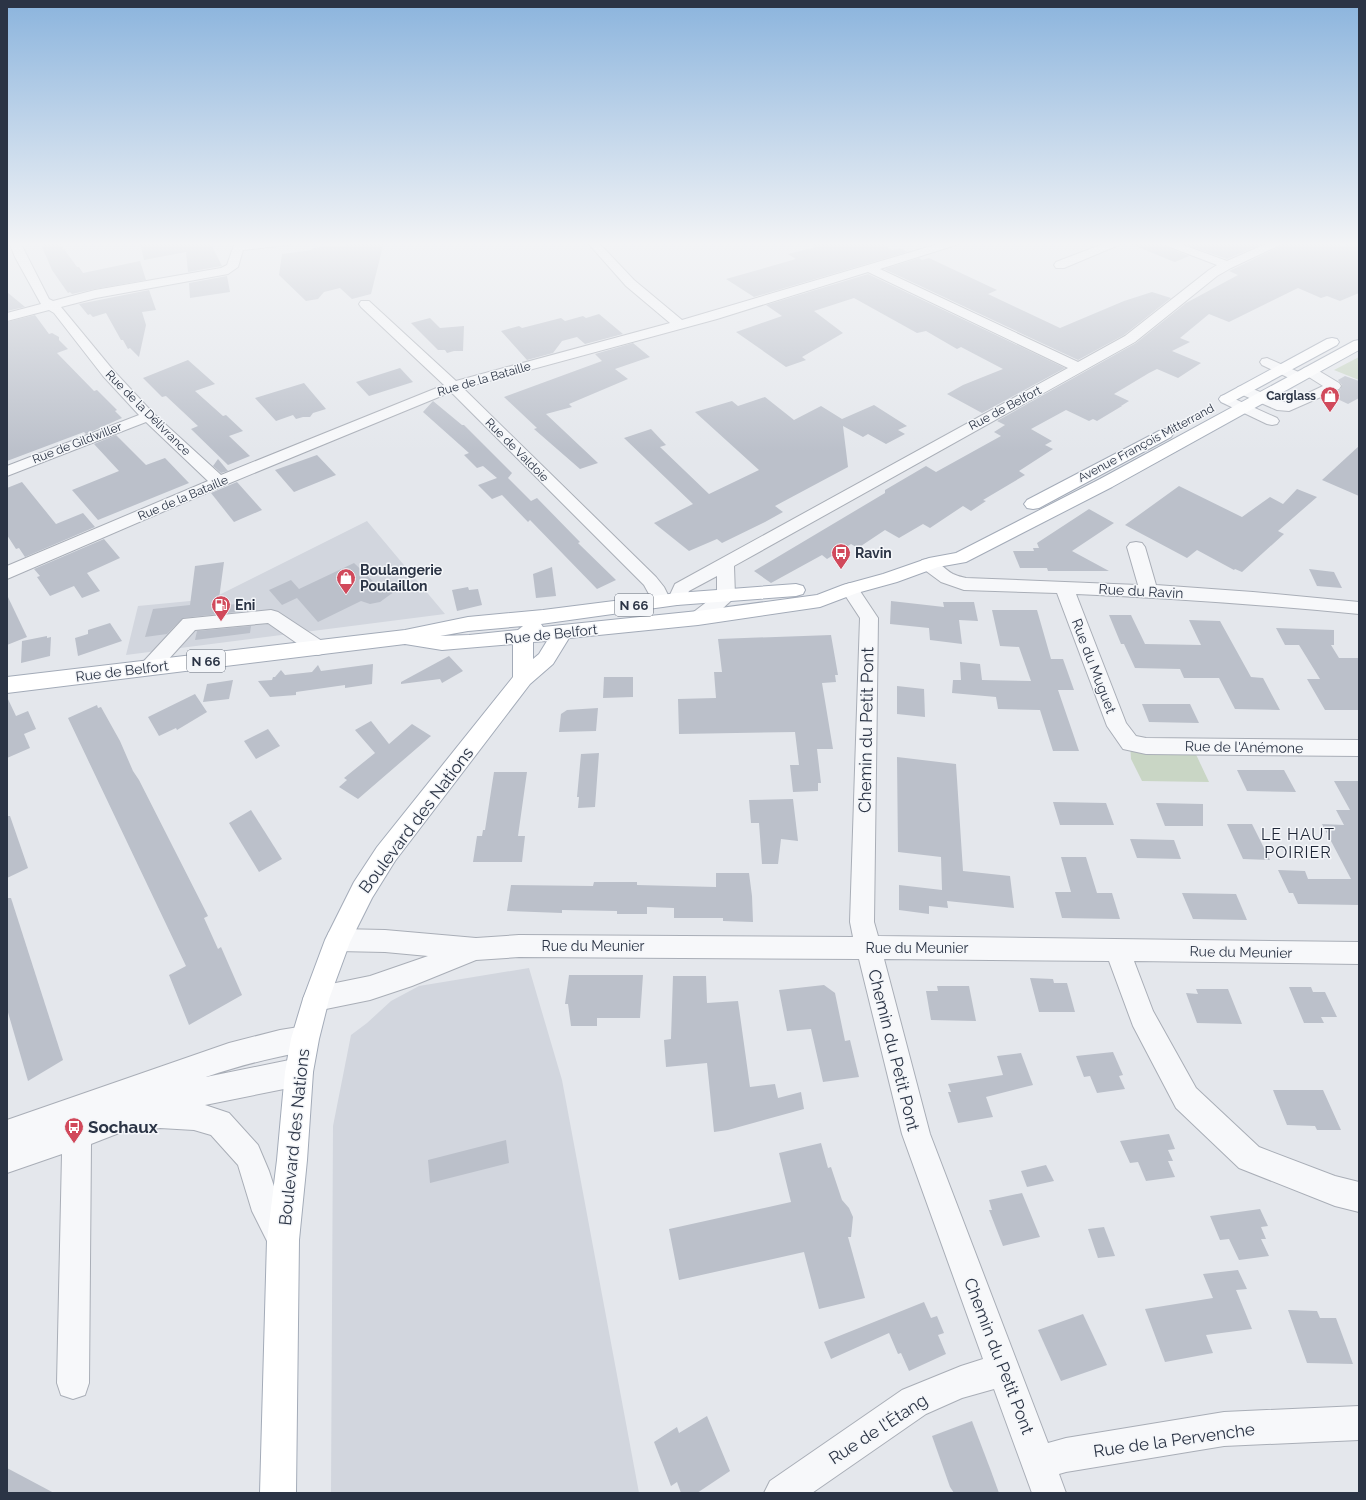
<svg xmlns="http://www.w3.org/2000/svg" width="1366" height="1500" viewBox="0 0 1366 1500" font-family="Raleway,sans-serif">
<rect width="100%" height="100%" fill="#e4e7ec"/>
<g fill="#d2d6de">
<path d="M367,521L445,614L126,655L138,606L211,599Z"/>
<path d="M529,968L562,1080L639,1493H331L333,1126L351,1035L367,1023L391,1001L419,986Z"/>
</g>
<g fill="#c9d6c5">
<path d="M1359,357V380L1334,370Z"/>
<path d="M1130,743L1192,746L1209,782L1142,781L1131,759Z"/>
</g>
<g fill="#bbc0ca">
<path d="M40,242H59L77,267H79L83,273L140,261L146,280L95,289L72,294L70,292L68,293L52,270Z"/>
<path d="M140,242H210L222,266L188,272L186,252L144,260Z"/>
<path d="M384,242L371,294L352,299L340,288L324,292L318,299L306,301L279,275L282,254L312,250V248Z"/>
<path d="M808,242H878L893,250L901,248L907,252L754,297L726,279L796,259L788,254L816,247Z"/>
<path d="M1126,242H1160L1161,245L1189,256L1175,262L1172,261Z"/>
<path d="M1178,242H1267L1227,259Z"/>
<path d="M1286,242H1331L1342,246L1352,242H1359V293L1340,301L1327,296L1321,298L1298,288L1229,322L1209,314L1180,338L1190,342L1172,351L1201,363L1178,378L1157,369L1149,373L1114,394L1129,401L1121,406H1122L1097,421L1093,419L1089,421L1066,410L1031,429L1052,441L1045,445L1053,449L1019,471L1025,475L983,500L986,501L971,511L963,506L930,528L923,524L899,538L885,530L858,548L851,544L827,559L822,555L771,583L754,571L885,493V490L926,466L936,472L1001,436L994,432L1005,425L997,421L1136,343L1186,303L1238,275L1229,271L1283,245Z"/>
<path d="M919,258L922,260L929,258L997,290L988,294L1060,328L1124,301L1152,292L1171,298L1124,335L1078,360L884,269Z"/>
<path d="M868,274L1065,368L982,413L947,394L963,385L1003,369L961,347L957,349L926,331L917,333L854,298L814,311L843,333L802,357L806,360L786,367L736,332L782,316L766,305Z"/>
<path d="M227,276L230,292L190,298L189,283Z"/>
<path d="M149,290L156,310L142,312L146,325L139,357L130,348L128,349L123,340H121L106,313L93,317L90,314L88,315L79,304Z"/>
<path d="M7,292L25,307L7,311Z"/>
<path d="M599,314L623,334L585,344L577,337L562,341L553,353L527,360L501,331L519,326L522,328L561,318L565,321L583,316L586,318Z"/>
<path d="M35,315L49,334L52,333L59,337V340L68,349L57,353L94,391L97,390L117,410L115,411L122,418L86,434L84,432L7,461V322Z"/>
<path d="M430,318L440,328L464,326L463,351H454L447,353L445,350H438L411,323Z"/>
<path d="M633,343L650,357L615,369L628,379L569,404L572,407L546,414L598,463L580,469L534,429L537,428L504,397L602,361L595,354Z"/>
<path d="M188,360L215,384L195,391L223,416L226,415L243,431L229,436L250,456L228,465L191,429L198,426L166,396L162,397L143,378Z"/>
<path d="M400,368L413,382L369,396L356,382Z"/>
<path d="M1345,376L1359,381V398L1348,404L1329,395L1340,390L1342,385L1338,380Z"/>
<path d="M304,383L326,409L313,413L310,417H303L296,419L293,415L276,421L255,398Z"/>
<path d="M765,397L794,420L821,406L842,419L874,405L907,426L898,430L905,434L886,444L868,434L863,437L843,426L848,467L775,506L783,512L765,522L722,543L717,539L689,551L654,523L693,504L624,438L651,429L666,445L660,447L709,494L759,470L695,412L732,401L738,406Z"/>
<path d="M433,401L462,425H464L512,473L508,478L531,501L537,498L580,542L578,543L616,580L597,589L530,520L528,522L502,495L492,499L478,485L497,478L483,466L477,468L464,455L469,453L423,412Z"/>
<path d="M116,435L146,465L165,458L189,483L98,520L72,490L119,471L94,444Z"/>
<path d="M1359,446V496L1322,480Z"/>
<path d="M317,455L336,475L294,492L275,470Z"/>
<path d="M218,459L228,471L221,473L213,466Z"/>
<path d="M22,482L56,524L83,513L95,527L25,557L19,548L16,549L7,535V488Z"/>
<path d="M237,482L262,510L234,522L211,493Z"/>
<path d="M1179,486L1242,517L1270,497L1283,504L1297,489L1317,497L1278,531L1284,534L1242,572L1235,569L1234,570L1197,550L1187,558L1125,525Z"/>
<path d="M1089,509L1114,523L1072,551L1109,571H1048L1047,568H1020L1013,551H1034L1033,548H1039L1037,543Z"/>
<path d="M104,539L120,558L87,573L100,591L82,598L74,586L50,596L37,577L40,576L34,569Z"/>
<path d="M224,562L218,606L255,602L254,610L183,618L167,634L145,637L153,609L190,605L195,566Z"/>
<path d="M354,563L376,584L398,589L380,602L370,604L361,601L318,622L297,598L282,605L269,590L291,580L299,589Z"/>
<path d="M552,567L556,596L536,598L533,574Z"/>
<path d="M1309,569L1334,572L1342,588L1317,586Z"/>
<path d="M468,587L469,590L478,589L482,605L457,611L452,590Z"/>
<path d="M7,595L27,637L7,645Z"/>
<path d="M891,601L944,607L943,602H974L978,621L959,620L962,644L930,640L929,628L890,624Z"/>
<path d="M992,610H1037L1051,659H1063L1074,690H1058L1079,751H1053L1040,710L998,709L996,697L952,693L953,680H961L960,662L980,664L982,680L1031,681L1019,647L1000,646Z"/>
<path d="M1109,615H1131L1145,644L1201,645L1189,620L1220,621L1251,677L1263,678L1280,710L1235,709L1219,678H1184L1180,669L1135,668L1124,644H1121Z"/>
<path d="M110,623L122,641L78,656L75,638L88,634V630Z"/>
<path d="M251,626L250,633L195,640L197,631Z"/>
<path d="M1276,628L1334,630V645H1331L1339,658H1359V710H1325L1307,679H1320L1299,645H1285Z"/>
<path d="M831,635L838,675H835L836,682L822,683L833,749H817L821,783H818V791L793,792L790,765H799L795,732L679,734L678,699L716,698L714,672H722L718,639Z"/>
<path d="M47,636V638L51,637L50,656L21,663L22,641Z"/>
<path d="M449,656L463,671L442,683L440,679L401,684V682Z"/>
<path d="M373,664L372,684L345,688V685L296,692V695L270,697L258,681L272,680L273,677H275L281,670L285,675L312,672L318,665L321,671Z"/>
<path d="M604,677H633V697L603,698Z"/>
<path d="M233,680L229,699L203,702L207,684Z"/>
<path d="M897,686L924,689L925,717L897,714Z"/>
<path d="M195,694L207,712L177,730L176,728L159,736L148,717Z"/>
<path d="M7,697L16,716L28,711L36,729L24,734L30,748L7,758Z"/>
<path d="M1142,704H1190L1199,723L1149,722Z"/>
<path d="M97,705L98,708L101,707L120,741L133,771L139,780L208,916L204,918L218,949L221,947L242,995L189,1025L169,975L186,966L68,718Z"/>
<path d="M598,708L596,731L559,732L561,714L567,710Z"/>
<path d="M371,721L389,744L412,724L431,736L358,799L339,787L347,780L344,778L375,753L355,730Z"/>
<path d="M268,729L280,746L256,759L244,741Z"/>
<path d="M599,753L595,807L578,808L579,797H577L581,754Z"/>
<path d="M897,757L956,764L963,871L1010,876L1014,908L947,901L948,908L929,906V914L899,910V885L942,890L941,857L898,852Z"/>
<path d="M1237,770H1284L1296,792L1247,791Z"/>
<path d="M494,772H527L518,836H525L522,862H473L477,836H482L483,830H485Z"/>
<path d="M1334,781H1359V905L1298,904L1293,893H1289L1278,870L1305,871L1308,879H1351L1322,824L1344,825L1336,810H1350Z"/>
<path d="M793,799L798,841L781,839L778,864H762L759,823H751L749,800Z"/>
<path d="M1053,802L1106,803L1114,825H1060Z"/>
<path d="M1156,803L1203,804V826H1165Z"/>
<path d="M251,810L282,859L259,872L229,823Z"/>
<path d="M7,816H10L28,868L7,878Z"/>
<path d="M1227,824H1252L1270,860L1243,859Z"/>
<path d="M1130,839L1174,840L1181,859L1137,858Z"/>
<path d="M1061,857H1086L1097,893H1112L1120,919L1062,918L1055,892H1071Z"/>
<path d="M716,873H749L752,896L753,922L723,921V918H674V908L647,907V914H617V911L562,910V913L507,911L511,885L593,886L594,882H637V885L716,887Z"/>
<path d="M1182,893L1236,894L1247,920L1193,919Z"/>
<path d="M7,898H11L63,1060L28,1081L7,1009Z"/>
<path d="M569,975H643L640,1018H597V1026H571L568,1004H565Z"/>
<path d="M673,976H706L707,1003L738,1001L750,1087L775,1084L778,1098L801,1092L804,1109L728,1130L714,1132L707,1063L666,1067L664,1040L671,1039Z"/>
<path d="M1030,978L1053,979L1054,983H1067L1075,1012H1039Z"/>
<path d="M824,985L835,993L845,1041L850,1040L859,1077L823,1082L811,1029L787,1031L779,990Z"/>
<path d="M937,986H969L976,1021L931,1020L926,991H938Z"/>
<path d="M1289,987H1311L1313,992H1325L1337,1017H1321L1324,1023H1304Z"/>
<path d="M1196,989H1228L1242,1024L1197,1023L1186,993L1198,994Z"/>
<path d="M1113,1052L1123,1075L1119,1076L1125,1089L1097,1093L1090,1076L1084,1077L1076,1056Z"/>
<path d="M1021,1053L1033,1085L986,1097L993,1117L958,1123L948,1092H951L948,1084L1003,1075L997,1056Z"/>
<path d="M1273,1090H1323L1341,1130H1317L1315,1126L1287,1125Z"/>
<path d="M1169,1134L1175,1149L1168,1150L1173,1161H1168L1175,1177L1146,1181L1138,1162L1130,1163L1120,1141Z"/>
<path d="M506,1140L509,1163L430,1183L428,1160Z"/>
<path d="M821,1143L828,1168L831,1167L842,1200L849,1208L853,1217L851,1237H848L865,1298L819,1309L804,1252L679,1280L669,1229L791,1202L779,1153Z"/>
<path d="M1046,1165L1054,1181L1027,1187L1021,1171Z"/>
<path d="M1022,1193L1040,1237L1003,1246L989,1210H992L989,1200Z"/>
<path d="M1260,1209L1268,1226L1261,1227L1266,1239H1261L1269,1256L1239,1260L1229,1239L1220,1240L1210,1216Z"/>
<path d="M1104,1227L1115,1256L1098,1258L1088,1229Z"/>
<path d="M1238,1270L1247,1289L1236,1290L1252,1329L1206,1335L1213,1353L1165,1362L1145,1309L1213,1298L1203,1274Z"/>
<path d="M924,1302L931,1318L937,1316L944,1333L938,1335L946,1354L909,1371L901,1353L898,1354L889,1333L831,1359L824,1342Z"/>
<path d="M1288,1310L1317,1311L1320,1318H1336L1353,1364L1307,1363Z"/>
<path d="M1083,1314L1107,1365L1061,1381L1038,1330Z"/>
<path d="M707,1416L730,1471L697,1493H681L677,1482L671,1486L654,1442L677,1427L679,1433Z"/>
<path d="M972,1421L991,1471L999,1493H954L950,1487L932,1436Z"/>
<path d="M7,1468L54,1493H7Z"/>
</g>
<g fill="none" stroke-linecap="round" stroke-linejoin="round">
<g stroke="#a9aeb7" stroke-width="2">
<g id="minor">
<path d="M9,242H20L49,299L53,301L95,290L221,268L227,265L235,242H245V243L292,242L291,244L287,245L243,250L238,267L228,274L96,298L61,307L113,370L153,413L221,475L444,385L361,307L359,304L361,301H369L456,381L670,323L626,286L587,242H598L634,280L682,320L945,242H960L959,244L880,269L1078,362L1125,336L1209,270L1217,265L1162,244L1161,242H1175L1227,261L1270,242H1284L1282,244L1231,268L1217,276L1135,342L734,566L735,596L732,600C721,609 707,627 691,622L689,618L691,614L717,594V576L689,591L683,603L677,605L670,602L667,605L661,607L655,605L644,585L451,392L225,485L7,579V566L208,481L146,422L7,476V466L139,415L103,376L54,313L49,310L7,321V313L41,304L15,257ZM868,272L1068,368L675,584L669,597L664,587L656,577L463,388L717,319Z"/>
<path d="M1108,242H1123L1121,244L1064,268H1056L1054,265L1056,262Z"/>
<path d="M1267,358L1303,374L1305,377L1303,380L1298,381L1293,380L1262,365L1260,362L1262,359Z"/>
<path d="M1309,367L1314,368L1339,383L1341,386L1339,389L1289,411L1277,410L1238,393L1236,390L1238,387L1243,386L1248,387L1287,403L1323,386L1304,374L1302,371L1304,368Z"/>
<path d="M1226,395L1277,418L1279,421L1277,424L1272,425L1267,424L1221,402L1219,399L1221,396Z"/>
<path d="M1136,542L1142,543L1145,547L1156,585L1253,592L1359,602V614C1265,605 1171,598 1076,594L1126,723L1136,736L1146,738L1359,740V756L1146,754L1123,749L1107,726L1057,593L964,590L941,582L922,568L919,564L922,560C936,556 942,568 953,574C957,576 962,577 966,578L1138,585L1127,547L1130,543Z"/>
<path d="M850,583L856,585L878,618L874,922L878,936L1359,942V964L1134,961L1153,1011L1196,1088L1259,1147L1335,1176L1359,1182V1212L1335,1206L1239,1168L1176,1108L1133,1026L1109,961L884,959L930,1134L1048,1443L1066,1438L1224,1412L1359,1406V1440L1224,1446L1066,1472L1059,1474L1066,1493H1032L994,1389L962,1398L926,1414L812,1493H764L770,1481L902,1390L961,1366L983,1359L902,1134L859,959L519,957L476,960L412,986L370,1000L316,1011L307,1008L303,999L307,990L316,987L370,976L428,956L385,952L338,951L329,948L326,940L329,932L338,929L385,930L476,938L519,935L853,937L850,922L860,618L841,589L844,585Z"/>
<path d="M271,610L278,612L325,643L328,648L325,653L318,655L311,653L268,623L195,630L157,672L150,674L143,672L140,667L143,662L183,619Z"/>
<path d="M305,1026L314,1030L318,1039L314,1048C302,1053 290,1054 278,1057C254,1062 230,1069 206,1077L299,1058L309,1062L313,1072L309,1082L299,1086L205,1105L229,1113L258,1145L269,1171L280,1205L298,1240L294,1251L283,1255L272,1251L252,1211L238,1165L211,1135L194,1130L160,1128L139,1131L132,1128L91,1144L89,1383L85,1395L73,1399L61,1395L57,1383L62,1154L7,1173V1120L229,1043L280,1030Z"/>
</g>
</g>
<g stroke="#a3abb8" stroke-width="2">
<g id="major">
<path d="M1332,338L1337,339L1339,342L1337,345L1232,402L1227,404L1222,402L1219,399L1222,396L1327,339Z"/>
<path d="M1359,340V350L1112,487L966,562L938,567L897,582L857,593L820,607L698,625L569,638L553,664L530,684L395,861L372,898L350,942L329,999L319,1039L313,1072L307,1160L299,1240L296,1493H260L267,1240L277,1160L285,1072L291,1039L303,999L325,940L354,882L377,847L513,677V644L442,650L405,644L7,693V677L405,630L468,617L543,610L677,593L796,584L803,586L805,590L803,594L796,596L677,605L541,624L543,627L698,611L817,595L843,585L883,574L929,558L956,553L1100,479L1354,341ZM523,626L518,630L469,635L440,636L468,631ZM547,641L539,654L533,659V642Z"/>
<path d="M1165,429L1171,431L1173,434L1171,437L1039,508L1033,509L1027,508L1024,504L1027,500L1159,431Z"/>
</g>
</g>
<use href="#minor" fill="#f7f8fa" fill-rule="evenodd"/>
<use href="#major" fill="#fff" fill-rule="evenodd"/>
</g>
<linearGradient id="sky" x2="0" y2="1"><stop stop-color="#8bb4dd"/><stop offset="0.54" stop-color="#f3f4f6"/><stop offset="1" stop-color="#f3f4f6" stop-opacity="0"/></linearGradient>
<rect width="1366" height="452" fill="url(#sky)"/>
<defs>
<g id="shop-pin" transform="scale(1)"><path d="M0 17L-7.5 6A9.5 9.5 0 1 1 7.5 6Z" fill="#d1495b" stroke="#f4f6f9"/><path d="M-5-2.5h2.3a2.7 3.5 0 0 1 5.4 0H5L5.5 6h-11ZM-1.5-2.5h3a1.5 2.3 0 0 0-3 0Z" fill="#fff"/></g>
<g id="bus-pin" transform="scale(1)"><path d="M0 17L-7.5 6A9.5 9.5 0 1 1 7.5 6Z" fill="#d1495b" stroke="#f4f6f9"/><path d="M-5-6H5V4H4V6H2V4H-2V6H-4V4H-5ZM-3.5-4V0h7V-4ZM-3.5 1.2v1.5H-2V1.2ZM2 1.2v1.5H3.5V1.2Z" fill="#fff"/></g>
<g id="fuel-pin" transform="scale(1)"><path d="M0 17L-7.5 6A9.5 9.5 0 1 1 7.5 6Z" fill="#d1495b" stroke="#f4f6f9"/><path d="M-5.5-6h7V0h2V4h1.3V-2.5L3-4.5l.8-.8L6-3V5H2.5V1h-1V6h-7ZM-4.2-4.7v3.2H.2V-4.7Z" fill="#fff"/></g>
</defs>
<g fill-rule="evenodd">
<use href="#shop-pin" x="1330" y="396"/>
<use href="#bus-pin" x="841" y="553"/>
<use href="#shop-pin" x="346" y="578"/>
<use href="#fuel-pin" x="221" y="605"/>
<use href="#bus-pin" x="74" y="1127"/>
</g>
<g text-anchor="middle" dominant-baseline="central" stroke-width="3" stroke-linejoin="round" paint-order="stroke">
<g font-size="12" fill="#2b3445" stroke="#f4f6f9">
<text transform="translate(484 379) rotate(-16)">Rue de la Bataille</text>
<text transform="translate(1005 408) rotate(-28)">Rue de Belfort</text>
<text transform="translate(148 413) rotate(45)">Rue de la Délivrance</text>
<text transform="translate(77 443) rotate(-21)">Rue de Gildwiller</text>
<text transform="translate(1146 443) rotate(-28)">Avenue François Mitterrand</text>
<text transform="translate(517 450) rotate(45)">Rue de Valdoie</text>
<text transform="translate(183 498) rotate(-23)">Rue de la Bataille</text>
</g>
<g font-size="12" font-weight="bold" fill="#2b3445" stroke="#f4f6f9" text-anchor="end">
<text x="1316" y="396">Carglass</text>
</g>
<g fill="#f4f6f9" stroke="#676e7b" stroke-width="1">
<rect x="615" y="594" width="38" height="22" rx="3"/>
<rect x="187" y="650" width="38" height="22" rx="3"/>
</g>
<g font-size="13" font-weight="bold" fill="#2b3445">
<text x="634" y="605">N 66</text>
<text x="206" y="661">N 66</text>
</g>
<g font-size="14" font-weight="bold" fill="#2b3445" stroke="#f4f6f9" text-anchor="start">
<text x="855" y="553">Ravin</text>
<text x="360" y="570">Boulangerie<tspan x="360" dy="16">Poulaillon</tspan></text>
<text x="235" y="605">Eni</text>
</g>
<g font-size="14" fill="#2b3445" stroke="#f4f6f9">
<text transform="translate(1141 591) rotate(3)">Rue du Ravin</text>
<text transform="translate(551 634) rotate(-6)">Rue de Belfort</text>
<text transform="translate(1094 666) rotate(69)">Rue du Muguet</text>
<text transform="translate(122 671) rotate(-7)">Rue de Belfort</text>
<text transform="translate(1244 747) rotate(1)">Rue de l'Anémone</text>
<text x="593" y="946">Rue du Meunier</text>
<text x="917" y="948">Rue du Meunier</text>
<text transform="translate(1241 952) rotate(1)">Rue du Meunier</text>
</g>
<g font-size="16" letter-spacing="1" fill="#1d2536" stroke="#f4f6f9">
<text x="1298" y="834">LE HAUT<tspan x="1298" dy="18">POIRIER</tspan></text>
</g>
<g font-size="17" fill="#2b3445" stroke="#f4f6f9">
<text transform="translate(866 730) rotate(-89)">Chemin du Petit Pont</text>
<text transform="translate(416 820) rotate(-53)">Boulevard des Nations</text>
<text transform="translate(894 1050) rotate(76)">Chemin du Petit Pont</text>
<text transform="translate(294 1137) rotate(-84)">Boulevard des Nations</text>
<text transform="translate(999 1356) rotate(69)">Chemin du Petit Pont</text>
<text transform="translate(878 1429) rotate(-33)">Rue de l'Étang</text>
<text transform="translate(1174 1440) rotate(-8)">Rue de la Pervenche</text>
</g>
<g font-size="17" font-weight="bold" fill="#2b3445" stroke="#f4f6f9" text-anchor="start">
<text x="88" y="1127">Sochaux</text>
</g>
</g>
<rect width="1366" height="1500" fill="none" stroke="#2b3445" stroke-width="16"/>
</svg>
